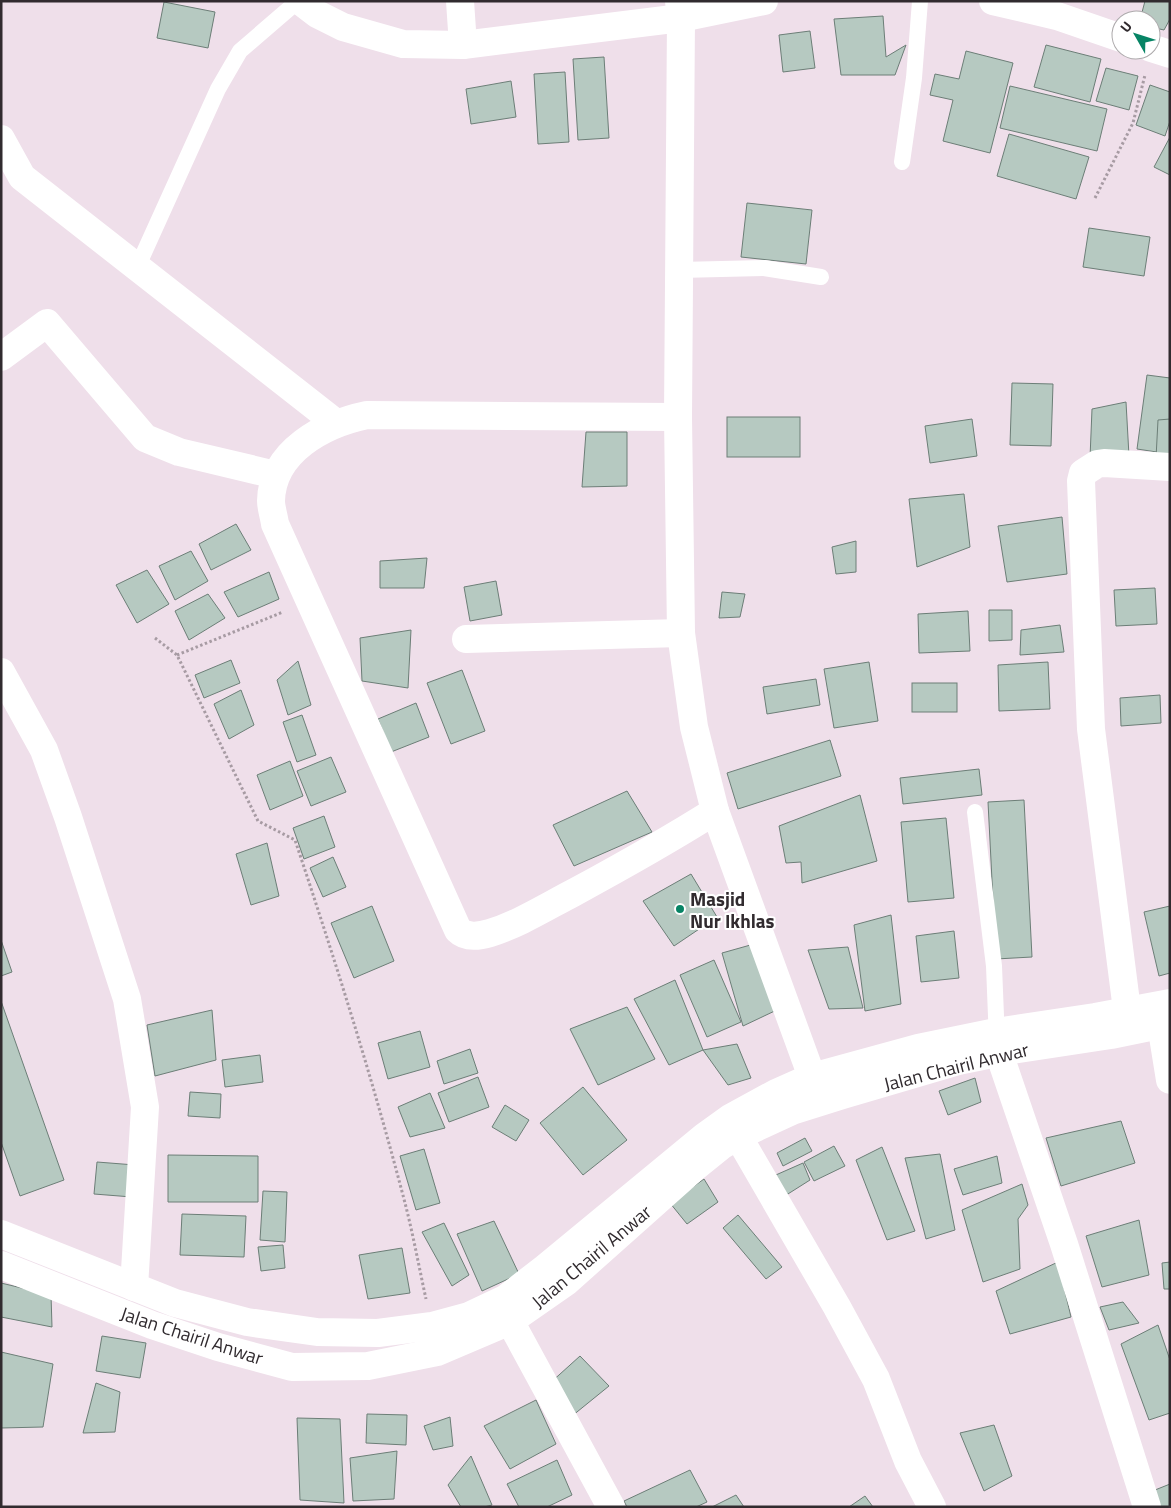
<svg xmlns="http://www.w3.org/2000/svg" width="1171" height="1508" viewBox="0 0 1171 1508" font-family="'Titillium Web',sans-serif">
<rect width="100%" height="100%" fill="#efdfea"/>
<g fill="#b6c9c1" stroke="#6c7e77">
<path d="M1145,1H1170V19L1164,30L1151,27V20H1140Z"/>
<path d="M164,2L215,12L208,48L157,38Z"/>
<path d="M883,16L886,57L906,45L895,75H841L834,19Z"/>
<path d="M810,31L815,68L783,72L779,35Z"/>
<path d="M1046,45L1101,59L1090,102L1034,87Z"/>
<path d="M966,51L1013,63L990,153L943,141L953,100L930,95L935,74L959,79Z"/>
<path d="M604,57L609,138L578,140L573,59Z"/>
<path d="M1106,68L1138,76L1129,110L1096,101Z"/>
<path d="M565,72L569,142L538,144L534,74Z"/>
<path d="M511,81L516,117L471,124L466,89Z"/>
<path d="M1150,85L1170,92V121L1165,136L1136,125Z"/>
<path d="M1010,86L1107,109L1097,151L1000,128Z"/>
<path d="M1009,134L1089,157L1076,199L997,176Z"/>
<path d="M1170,137V175L1154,167Z"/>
<path d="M747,203L812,210L806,264L741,257Z"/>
<path d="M1089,228L1150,237L1144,276L1083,267Z"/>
<path d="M1147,375L1170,378V454L1137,449Z"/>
<path d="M1012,383L1053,384L1051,446L1010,445Z"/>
<path d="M1126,402L1129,456L1090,458L1092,409Z"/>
<rect x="727" y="417" width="73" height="40"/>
<path d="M972,419L977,456L930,463L925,426Z"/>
<path d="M1170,419V460L1156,458L1158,420Z"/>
<path d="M586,432H627V486L582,487Z"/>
<path d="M964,494L970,547L917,567L909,499Z"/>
<path d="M1062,517L1067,574L1007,582L998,526Z"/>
<path d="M236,524L251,550L211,570L199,544Z"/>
<path d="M856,541V572L836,574L832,547Z"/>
<path d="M191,551L208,581L175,600L159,566Z"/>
<path d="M427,558L424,588H380V561Z"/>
<path d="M147,570L169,604L137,623L116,585Z"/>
<path d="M269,572L279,599L238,617L224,592Z"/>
<path d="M496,581L502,615L470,621L464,587Z"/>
<path d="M1155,588L1157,624L1116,626L1114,590Z"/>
<path d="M722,592L745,594L740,617L719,618Z"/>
<path d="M208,594L225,618L189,640L175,611Z"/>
<path d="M989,610H1012V640L989,641Z"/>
<path d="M968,611L970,651L919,653L918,614Z"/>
<path d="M1060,625L1064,652L1020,655L1021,630Z"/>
<path d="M411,630L408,688L362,681L360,638Z"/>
<path d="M231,660L240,683L204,698L195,675Z"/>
<path d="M298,661L311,705L288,715L277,680Z"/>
<path d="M869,662L878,721L834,728L824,669Z"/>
<path d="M1048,662L1050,709L999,711L998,665Z"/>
<path d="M462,670L485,731L451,744L427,683Z"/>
<path d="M816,679L820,705L767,714L763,687Z"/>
<rect x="912" y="683" width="45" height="29"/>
<path d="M241,690L254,725L229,739L214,704Z"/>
<path d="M1160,695L1161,723L1121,726L1120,698Z"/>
<path d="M416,703L429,737L391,752L378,719Z"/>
<path d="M302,715L316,755L297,762L283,722Z"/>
<path d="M830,740L841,776L738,809L727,773Z"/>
<path d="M331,757L346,792L311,806L297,771Z"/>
<path d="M290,761L303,796L270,810L257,775Z"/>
<path d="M979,769L982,795L903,804L900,778Z"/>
<path d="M627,791L652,832L574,866L553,825Z"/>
<path d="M860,795L877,861L802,883L801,862L786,863L779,826Z"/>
<path d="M1024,800L1032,957L996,959L988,802Z"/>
<path d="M324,816L335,847L304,859L293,828Z"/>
<path d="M946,818L954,898L908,902L901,822Z"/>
<path d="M267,843L279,896L251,905L236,854Z"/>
<path d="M333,857L346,887L323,897L310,868Z"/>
<path d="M691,874L717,917L674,946L643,901Z"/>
<path d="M372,906L394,961L354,978L331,923Z"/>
<path d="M1170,906V973L1159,976L1144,912Z"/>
<path d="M891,915L901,1004L865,1011L854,925Z"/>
<path d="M954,931L959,978L921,982L916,936Z"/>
<path d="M1,940L12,972L1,976Z"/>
<path d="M754,944L781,1008L743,1026L722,953Z"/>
<path d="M848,947L863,1008L829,1009L808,950Z"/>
<path d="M714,960L741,1022L707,1037L680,975Z"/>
<path d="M675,980L703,1050L669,1065L634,999Z"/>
<path d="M1,1001L64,1180L20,1196L1,1142Z"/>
<path d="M627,1007L655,1059L598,1085L570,1029Z"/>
<path d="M212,1010L216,1060L155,1076L147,1025Z"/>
<path d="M420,1031L430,1067L388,1079L378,1043Z"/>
<path d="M737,1044L751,1078L728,1085L703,1050Z"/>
<path d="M470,1049L478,1073L444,1084L437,1061Z"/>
<path d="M260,1055L263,1082L225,1087L222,1060Z"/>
<path d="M478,1077L489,1107L449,1122L438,1093Z"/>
<path d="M975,1078L981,1102L948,1115L939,1091Z"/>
<path d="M583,1087L627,1140L583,1175L540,1123Z"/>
<path d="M190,1092L221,1094L220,1118L188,1116Z"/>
<path d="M430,1093L445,1128L410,1137L398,1107Z"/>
<path d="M505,1105L529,1120L516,1141L492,1127Z"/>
<path d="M1121,1121L1135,1163L1061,1186L1046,1138Z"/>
<path d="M805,1138L812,1151L783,1166L777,1153Z"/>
<path d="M834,1146L845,1166L814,1181L804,1162Z"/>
<path d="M882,1147L915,1231L887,1240L856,1160Z"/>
<path d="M424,1149L440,1203L416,1210L400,1156Z"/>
<path d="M940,1154L955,1230L926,1239L905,1158Z"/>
<path d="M168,1155L258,1156V1202H168Z"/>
<path d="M997,1156L1002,1183L963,1195L954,1169Z"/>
<path d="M97,1162L135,1165L132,1197L94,1194Z"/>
<path d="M803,1163L810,1180L780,1199L769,1178Z"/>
<path d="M704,1179L718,1202L687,1224L670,1203Z"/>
<path d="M1022,1184L1028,1205L1018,1219L1020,1269L983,1282L962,1210Z"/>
<path d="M263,1191L287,1192L285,1242L260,1240Z"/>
<path d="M182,1214L246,1216L244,1257L180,1255Z"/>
<path d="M738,1215L782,1267L766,1279L723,1228Z"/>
<path d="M1139,1220L1149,1275L1102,1287L1086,1236Z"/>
<path d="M494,1221L519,1274L482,1291L457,1234Z"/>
<path d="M444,1223L469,1275L452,1286L422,1232Z"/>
<path d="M283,1245L285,1268L261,1271L258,1247Z"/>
<path d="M402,1248L410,1293L368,1299L359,1255Z"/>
<path d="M1058,1262L1071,1317L1010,1334L996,1291Z"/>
<path d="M1170,1262V1289H1164L1162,1263Z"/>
<path d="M1,1283L51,1295L52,1327L1,1317Z"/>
<path d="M1123,1302L1139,1323L1109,1330L1100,1307Z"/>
<path d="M1158,1325L1170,1360V1413L1149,1420L1121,1344Z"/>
<path d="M102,1336L146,1343L140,1378L96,1371Z"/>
<path d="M1,1352L53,1364L43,1427L1,1428Z"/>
<path d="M580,1356L609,1386L572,1416L549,1384Z"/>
<path d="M96,1383L120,1392L115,1432L83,1433Z"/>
<path d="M536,1400L556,1444L510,1469L484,1426Z"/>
<path d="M367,1414L407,1415L406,1445L366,1443Z"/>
<path d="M450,1417L453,1446L433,1450L424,1426Z"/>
<path d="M297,1418L340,1419L344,1503L300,1500Z"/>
<path d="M994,1425L1012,1476L984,1491L960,1433Z"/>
<path d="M397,1451L394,1499L353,1501L350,1458Z"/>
<path d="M471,1456L492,1505L484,1507H461L448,1485Z"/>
<path d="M557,1460L572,1495L547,1507H519L507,1484Z"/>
<path d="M690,1470L707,1502L696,1507H627L624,1501Z"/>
<path d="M1170,1484V1507H1156L1150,1492Z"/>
<path d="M736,1495L744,1507H712Z"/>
<path d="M865,1496L873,1507H849Z"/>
</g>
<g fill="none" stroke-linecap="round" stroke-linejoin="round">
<g stroke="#a79ba3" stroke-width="3" stroke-dasharray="2.5 2.5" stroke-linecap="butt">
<path d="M1095,198L1133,123L1145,75"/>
<path d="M155,638L177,655L258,821L295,840C335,960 373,1080 405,1203C413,1234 419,1267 426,1299"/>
<path d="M177,655L283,612"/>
</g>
<g stroke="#fff" stroke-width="16">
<path d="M902,162L914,78L920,1"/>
<path d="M137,268L218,89L240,51L298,1"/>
<path d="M679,270L764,268L821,277"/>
<path d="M975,812L994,966L997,1041"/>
</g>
<g stroke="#fff" stroke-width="28">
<path d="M300,1L317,14L343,27L403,44L463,45L681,18L764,1"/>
<path d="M460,1L463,45"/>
<path d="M679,1L681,18L678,417L681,633L694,727L715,811"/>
<path d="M993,1L1057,16L1121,38"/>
<path d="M1151,48L1170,54"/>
<path d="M1,139L22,177L336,423"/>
<path d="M1,357L47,323L145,438L179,452L276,475"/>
<path d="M678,417L367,415C324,424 272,451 271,501C271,508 274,516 275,524L458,930C466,938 480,936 490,933C519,924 546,907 573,893C621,867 669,840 715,811L812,1077"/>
<path d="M466,639L681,633"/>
<path d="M1,672L44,750L68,817L127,999L145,1107L134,1287"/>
<path d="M1127,1010L1091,729L1081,481L1083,473L1097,464L1104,463L1170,467"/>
<path d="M1161,1024L1170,1080"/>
<path d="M999,1053L1064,1244L1147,1507"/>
<path d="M738,1136L837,1307L876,1379L908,1461L932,1507"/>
<path d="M510,1321L611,1507"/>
</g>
<g stroke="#fff" stroke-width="28">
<path d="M1,1234L175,1303L247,1322L317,1332L378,1333L432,1326L469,1316L505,1299L545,1268L705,1136L730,1118L776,1093L812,1077L918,1048L996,1032L1095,1017L1170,1003"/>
<path d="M1,1265L152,1325L218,1347L292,1367L368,1366L437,1352L510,1321L566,1282L695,1167L721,1146L738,1136L792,1111L843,1095L958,1061L1012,1050L1111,1035L1170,1023"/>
</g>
</g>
<circle fill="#078465" stroke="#fff" stroke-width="2" cx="680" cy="909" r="5"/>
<g text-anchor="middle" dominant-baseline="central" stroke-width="4" stroke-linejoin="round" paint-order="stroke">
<g font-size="19" font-weight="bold" fill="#312b2f" stroke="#fff" text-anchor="start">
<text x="690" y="898">Masjid<tspan x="690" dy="22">Nur Ikhlas</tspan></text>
</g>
<g font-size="19" fill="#312b2f" stroke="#fff">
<text transform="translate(956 1066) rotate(-14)">Jalan Chairil Anwar</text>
<text transform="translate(591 1256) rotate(-40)">Jalan Chairil Anwar</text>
<text transform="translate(192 1335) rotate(18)">Jalan Chairil Anwar</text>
</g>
</g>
<rect width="1171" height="1508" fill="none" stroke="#312b2f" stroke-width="5"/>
<g transform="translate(1136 35) rotate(309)"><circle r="24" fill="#ffffff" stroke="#adaaac"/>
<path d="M0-4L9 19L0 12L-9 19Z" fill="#078465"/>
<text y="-8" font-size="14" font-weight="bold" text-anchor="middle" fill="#312b2f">U</text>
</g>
</svg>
